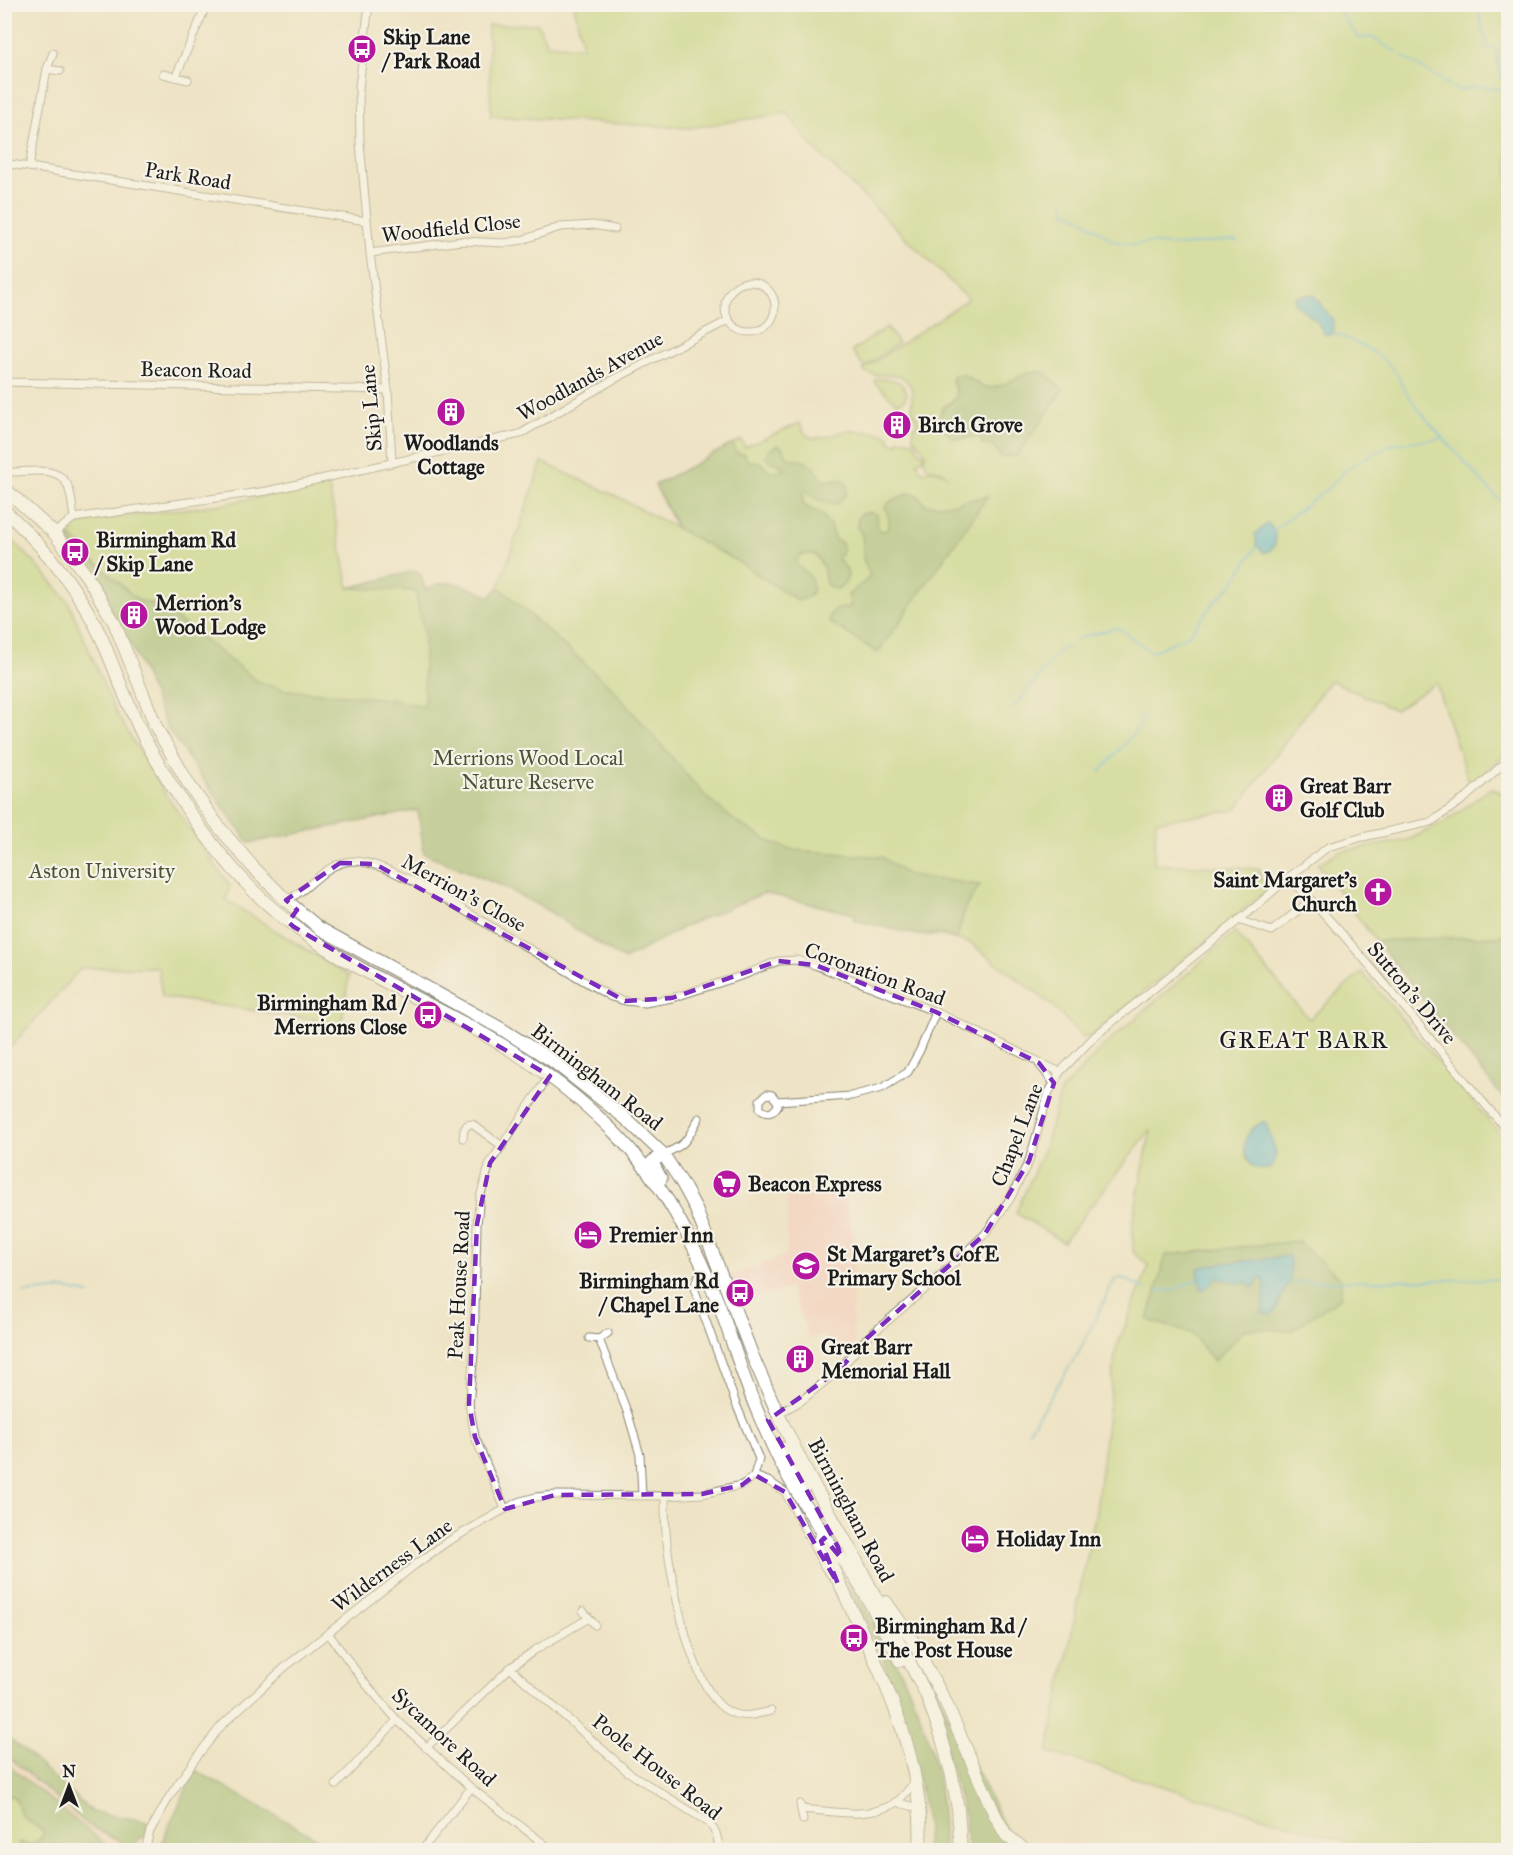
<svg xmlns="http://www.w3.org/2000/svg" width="1513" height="1855" viewBox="0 0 1513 1855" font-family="'IM FELL Great Primer',serif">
<rect width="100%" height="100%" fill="#f7f3e8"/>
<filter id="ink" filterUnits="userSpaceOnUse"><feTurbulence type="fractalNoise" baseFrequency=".0167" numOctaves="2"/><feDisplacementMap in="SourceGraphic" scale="12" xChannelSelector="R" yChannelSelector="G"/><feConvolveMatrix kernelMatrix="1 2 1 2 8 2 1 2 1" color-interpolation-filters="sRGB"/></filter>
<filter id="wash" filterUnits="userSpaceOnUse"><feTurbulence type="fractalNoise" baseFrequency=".008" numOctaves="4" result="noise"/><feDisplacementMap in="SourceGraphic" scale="24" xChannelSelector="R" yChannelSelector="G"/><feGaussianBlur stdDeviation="1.35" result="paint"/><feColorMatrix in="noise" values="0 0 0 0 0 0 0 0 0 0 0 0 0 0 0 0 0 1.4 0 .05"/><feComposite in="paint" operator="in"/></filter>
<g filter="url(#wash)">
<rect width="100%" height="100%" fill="#eee3c5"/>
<g fill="#f2d4be">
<path d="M843,1190L855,1245L852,1315L855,1343L837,1360L823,1335L809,1338L790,1287L741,1302L730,1276L787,1255V1191Z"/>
<path d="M4,1754L88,1825L130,1847L125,1850H5Z"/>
</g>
<g fill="#bcd67b" stroke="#6c794c" stroke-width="1.5">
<path d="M574,5H1508V751L1470,785L1436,683L1395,710L1330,680L1236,810L1156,821L1154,864L1260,869V880L1272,881L1270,888L1090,1036L1083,1038L1051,1004L970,943L939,935H919L854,920L855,914L764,893L687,925L624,960L547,910L504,887L424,853L418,810L249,843L167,728L132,646L60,528L84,553L83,547L70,536L74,525L100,519L224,504L328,483L349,588L414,571L421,575L425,590C451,575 465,586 490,597L499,587L542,462L616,496L676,528L655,485L741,440L745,447L800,423C802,428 804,436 810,437C823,441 835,432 847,431C863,430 875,433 889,435L890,439L889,442L899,443L898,440L900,439C910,440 916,440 918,450L924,454V458L917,462L922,472C932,468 940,470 948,477L942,471L928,468L924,460L926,454C925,451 916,440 913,438L914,425L918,426C918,420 914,415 912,409C911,402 913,396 912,390C903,364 874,382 863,370L968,299L812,146L787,113L689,128L491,116L488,25L538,24L547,44L583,47Z"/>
<path d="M887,327L898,343L864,367L852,351Z"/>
<path d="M877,379C890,378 903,380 907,393L904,400L897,403L875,383V380Z"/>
<path d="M5,533L34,562L68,601L115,711L162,789L230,886L226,900L349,976L341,1026L313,1019L162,997L158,967L81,968L5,1053Z"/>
<path d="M1491,788L1508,796V930L1500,936L1376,941L1318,864L1338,852L1408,840L1445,822Z"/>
<path d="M1235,932L1309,1019L1362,972L1508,1143V1850H1375L1048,1752L1096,1511L1116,1349L1149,1266L1133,1252V1219L1151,1129L1063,1242L1016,1213L1045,1146L1061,1091L1106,1044Z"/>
<path d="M5,1794C24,1798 14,1808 24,1818C30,1823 37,1825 44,1832L42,1837L31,1845L19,1843V1850H5Z"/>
</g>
<g fill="#95b76b" stroke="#586a44" stroke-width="1.5">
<path d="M1031,372H1044L1063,390L1017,456L1001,457L993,446L982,444L981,438C972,435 965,440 956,439C946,436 938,421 941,411C943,405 952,403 956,398V391L952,381L954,376L961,374C969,377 975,383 982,386C997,393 1016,376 1031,372Z"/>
<path d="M730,445L734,446L736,453L744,454L748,461L760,462L769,471L785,470V467L770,461L765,455C769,449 778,441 784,449C785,452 786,455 788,458C812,461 810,463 824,481H828L838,478L847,483V493L838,504C820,505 819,497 805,493L802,495L804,506L822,514L830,525L834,539L842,543L843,551L838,559C841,562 846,567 847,571C850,579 843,589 834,589C832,589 828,585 826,584L823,566L815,554H805L798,556L796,562C799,568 802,569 807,573C813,578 815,592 808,597C805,599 801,599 798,601L742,564L678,529L655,485Z"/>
<path d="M909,493L916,494L926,505L951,504L988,496L878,653L829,622V616L834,610L850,607V599L848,596C854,587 864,585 870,576L863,558V542L862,534L857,527L858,518L861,514L870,512L877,514L878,530L883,531L889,529V518L885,507L891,501Z"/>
<path d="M60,528L84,553L83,551L138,600L159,605L257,681L285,690L382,698L424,706V635L415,591L349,588L414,571L421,575L425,590C451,575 465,586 490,597L499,587L614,690L705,796L735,821L770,842L793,850L882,857L908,875L980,885L965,908L957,939L939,935H919L854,920L855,914L764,893L687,925L624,960L547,910L504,887L424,853L418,810L249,843L167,728L132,646Z"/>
<path d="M1508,930V1104L1376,941L1500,936Z"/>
<path d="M1297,1241L1341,1279V1297L1292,1330L1245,1329L1214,1361L1192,1334L1148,1320L1166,1255Z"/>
<path d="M844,1577C902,1664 946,1743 943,1850H925L927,1828L921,1791L900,1708L881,1654Z"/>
<path d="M920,1668L928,1675L1016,1850H967L965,1818L928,1689Z"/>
<path d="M4,1733L92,1812L140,1820L154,1825L150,1831L130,1847L88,1825L5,1754Z"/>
<path d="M4,1762L112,1850H19V1842L31,1845L42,1837L44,1832C37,1825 30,1823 24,1818C14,1808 24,1798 5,1794Z"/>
<path d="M195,1770L337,1850H158Z"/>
</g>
<g fill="#4db0cc" stroke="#346674" stroke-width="1.5">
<path d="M1313,294L1333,320L1334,331L1331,335L1324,334L1317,321L1294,303L1296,297Z"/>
<path d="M1268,523C1278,533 1280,548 1264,553L1257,546L1255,534Z"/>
<path d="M1265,1121L1276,1152L1273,1167C1247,1181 1228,1135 1265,1121Z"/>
<path d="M1289,1256C1292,1264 1289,1274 1290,1282C1280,1291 1282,1307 1271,1315L1263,1313V1311L1265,1288L1263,1279H1258L1255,1287H1253L1247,1283H1237L1217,1278L1204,1290L1201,1289L1198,1268L1216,1264Z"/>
</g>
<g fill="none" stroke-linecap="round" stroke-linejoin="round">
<g stroke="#4db0cc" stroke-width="2">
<path d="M1334,4L1357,36L1360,38L1371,37L1398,53"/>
<path d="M1476,4L1488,48H1495L1497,50L1499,68L1506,89"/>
<path d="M1402,56L1459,91C1473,84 1490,88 1506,90L1508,97"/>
<path d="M1065,203V210L1082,219L1113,241L1134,245L1149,243L1181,246L1229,240L1237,241"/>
<path d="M1333,333C1356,342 1380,352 1396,373C1399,377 1400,382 1402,386C1413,404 1428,422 1443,438"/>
<path d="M1274,530L1328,488L1347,469L1365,458L1393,444L1436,439L1443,438L1495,496L1508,506"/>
<path d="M1075,641L1079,638L1115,628L1120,629L1151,652L1189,635L1215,601L1231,586L1257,546"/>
<path d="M1013,708L1063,646L1068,650H1069"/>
<path d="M1100,772L1139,727L1144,715"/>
<path d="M1290,1282L1508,1279"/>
<path d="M1158,1290L1171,1291L1199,1279"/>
<path d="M24,1293L65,1289L89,1294"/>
<path d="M1029,1430L1079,1352L1115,1279L1122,1278L1146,1289"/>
<path d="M4,1739L9,1743"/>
</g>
</g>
</g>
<g filter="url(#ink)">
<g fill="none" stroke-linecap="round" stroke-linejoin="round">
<g stroke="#858070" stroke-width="9">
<g id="street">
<path d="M369,4L359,87L360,143L370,253L388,390L392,462"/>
<path d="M4,5L5,22"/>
<path d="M47,69L60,71"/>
<path d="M163,74L188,80"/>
<path d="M176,76L207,4"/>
<path d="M4,163L367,221"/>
<path d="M29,167L47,69L53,53"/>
<path d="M370,253L462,241L504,243L522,240L560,227L593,225L615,229"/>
<circle cx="750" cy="307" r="25"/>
<path d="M4,382L388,390"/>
<path d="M11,472C27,472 54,466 65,481C72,490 72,507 74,518"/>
<path d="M54,533L74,518L267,491L520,434L613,380L729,320"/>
<path d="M1289,877C1368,957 1434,1047 1508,1131"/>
<path d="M286,900C310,891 323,863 352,861C385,859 461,909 492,927C531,950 571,973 611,997L625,1001L645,1003L672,998L744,975L778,961L796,960L815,965L936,1012L1060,1072"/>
<path d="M1238,920L1272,931L1311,900"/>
<path d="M1039,1064L1054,1083"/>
<path d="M777,1101L778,1105C773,1114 767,1115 760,1109V1100L767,1094L772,1095L777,1101L851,1096L882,1088L908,1072L920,1050L936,1012"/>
<path d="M463,1138L464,1130L467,1125L472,1124L502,1146"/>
<path d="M663,1154C687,1145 687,1139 699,1118"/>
<path d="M703,1269L697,1279L694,1288L736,1404L759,1459L754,1476"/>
<path d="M589,1338L599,1339L608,1333"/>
<path d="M599,1339L628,1414L640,1455L642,1496"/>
<path d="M778,1414L801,1401L839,1370L866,1339L937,1279L985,1234L1010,1199L1029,1161L1049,1092L1060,1072L1095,1036L1254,908L1289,877L1328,847L1363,837L1431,822L1464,799L1508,760"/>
<path d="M754,1476L768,1481L785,1492L824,1566L834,1579"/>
<path d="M665,1496C665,1508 665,1520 666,1532C669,1574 690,1682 723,1708C739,1720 754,1715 771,1711"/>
<path d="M505,1509L475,1437L469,1404L474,1354L477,1224L480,1197L490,1163L549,1076"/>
<path d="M583,1611L595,1625"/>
<path d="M328,1633L365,1683L397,1720L471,1788L552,1850"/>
<path d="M510,1668L628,1772L709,1823L716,1833L720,1850"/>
<path d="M426,1748L510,1668L535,1650L589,1618"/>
<path d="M336,1785L397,1720"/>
<path d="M895,1802L919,1808"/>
<path d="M800,1804L803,1820"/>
<path d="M801,1809C832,1811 867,1820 895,1803C903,1798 908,1789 915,1782"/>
<path d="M145,1850L150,1831L171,1794L195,1759L222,1725L285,1667L415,1565L447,1542L505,1509L521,1501L536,1497L555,1495L665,1496L702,1494L742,1485L754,1476"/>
<path d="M422,1850L471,1788"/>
</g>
</g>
<g stroke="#858070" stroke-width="14">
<g id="highway">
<path d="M4,488L54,533L86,575L114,622L157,729L190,786L219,827L252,866L286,900L319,928L500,1028L554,1062L625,1118L663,1154L682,1183L695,1207L753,1357L778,1414L808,1475L854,1556L926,1694L941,1735L952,1776L958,1809L961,1850"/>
<path d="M4,510C46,548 80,590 103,641C116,673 128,705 143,736C169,785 206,841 245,882C311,954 404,988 487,1036C533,1062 575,1093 613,1131C662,1180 694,1241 719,1305C733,1342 743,1379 759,1415C767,1434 775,1453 785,1471C799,1497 816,1522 832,1547C861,1580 880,1622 900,1661"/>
<path d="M661,1179L652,1162L663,1154"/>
<path d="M782,1448L804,1488"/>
<path d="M820,1538C860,1638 927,1739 920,1850"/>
<path d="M886,1602L910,1636L946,1703L995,1815L1006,1835L1025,1850"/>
</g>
</g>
<use href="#street" stroke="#fff" stroke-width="7"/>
<use href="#highway" stroke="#fff" stroke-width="12"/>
</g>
</g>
<path d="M0 0H1513V1855H0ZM340,863L375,864L625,1001L672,998L778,961L815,965L936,1012L1039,1063L1054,1083L1029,1161L985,1234L866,1339L839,1370L768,1420L838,1547L841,1558L824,1538L821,1541L838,1584L785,1492L755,1475L742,1485L702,1494L555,1495L505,1509L475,1437L469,1404L477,1224L490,1163L550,1076L294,927L288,922L297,910L286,900Z" fill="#eee3c5" fill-opacity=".55" fill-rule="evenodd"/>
<path fill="none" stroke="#7b2cbf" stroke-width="4.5" stroke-dasharray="12 8" stroke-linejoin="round" d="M340,863L375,864L625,1001L672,998L778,961L815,965L936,1012L1039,1063L1054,1083L1029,1161L985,1234L866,1339L839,1370L768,1420L838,1547L841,1558L824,1538L821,1541L838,1584L785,1492L755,1475L742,1485L702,1494L555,1495L505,1509L475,1437L469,1404L477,1224L490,1163L550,1076L294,927L288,922L297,910L286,900Z"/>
<defs>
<g id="bus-disc" transform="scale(1.5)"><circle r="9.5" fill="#b5179e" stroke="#f7f3e8"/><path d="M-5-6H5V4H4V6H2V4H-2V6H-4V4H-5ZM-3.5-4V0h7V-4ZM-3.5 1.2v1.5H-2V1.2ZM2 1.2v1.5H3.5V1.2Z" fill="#fff"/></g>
<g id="building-disc" transform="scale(1.5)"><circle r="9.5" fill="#b5179e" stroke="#f7f3e8"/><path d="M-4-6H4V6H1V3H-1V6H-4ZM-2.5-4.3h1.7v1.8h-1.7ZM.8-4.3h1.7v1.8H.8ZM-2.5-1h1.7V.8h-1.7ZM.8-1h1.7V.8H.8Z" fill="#fff"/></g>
<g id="church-disc" transform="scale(1.5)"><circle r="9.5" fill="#b5179e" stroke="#f7f3e8"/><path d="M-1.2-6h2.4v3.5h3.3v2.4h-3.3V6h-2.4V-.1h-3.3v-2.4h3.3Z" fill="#fff"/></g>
<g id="supermarket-disc" transform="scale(1.5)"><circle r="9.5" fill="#b5179e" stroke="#f7f3e8"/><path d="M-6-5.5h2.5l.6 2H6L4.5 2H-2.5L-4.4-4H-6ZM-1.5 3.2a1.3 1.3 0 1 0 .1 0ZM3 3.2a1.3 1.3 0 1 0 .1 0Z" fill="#fff"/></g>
<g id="hotel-disc" transform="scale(1.5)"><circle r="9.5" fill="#b5179e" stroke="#f7f3e8"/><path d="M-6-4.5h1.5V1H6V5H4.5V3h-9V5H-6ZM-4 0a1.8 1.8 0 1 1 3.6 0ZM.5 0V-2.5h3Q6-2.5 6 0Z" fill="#fff"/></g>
<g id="school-disc" transform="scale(1.5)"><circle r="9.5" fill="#b5179e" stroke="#f7f3e8"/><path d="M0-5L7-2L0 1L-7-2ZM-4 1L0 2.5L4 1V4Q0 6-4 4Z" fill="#fff"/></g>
</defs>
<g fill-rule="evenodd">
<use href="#bus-disc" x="362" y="49"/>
<use href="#building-disc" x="451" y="412"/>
<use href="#building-disc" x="897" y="425"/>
<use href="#bus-disc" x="75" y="552"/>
<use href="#building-disc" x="134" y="615"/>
<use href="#building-disc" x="1279" y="798"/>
<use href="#church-disc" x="1378" y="892"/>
<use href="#bus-disc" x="428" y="1015"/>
<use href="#supermarket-disc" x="727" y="1184"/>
<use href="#hotel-disc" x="588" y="1235"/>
<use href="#school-disc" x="806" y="1266"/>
<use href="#bus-disc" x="740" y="1293"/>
<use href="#building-disc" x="800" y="1359"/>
<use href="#hotel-disc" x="975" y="1539"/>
<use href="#bus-disc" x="854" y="1638"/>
</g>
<g text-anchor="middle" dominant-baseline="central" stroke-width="4.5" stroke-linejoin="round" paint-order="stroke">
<g font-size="21" font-weight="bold" fill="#1c1c1c" stroke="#f7f3e8" text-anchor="start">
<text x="383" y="37">Skip Lane<tspan x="383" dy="24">/ Park Road</tspan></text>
<text x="918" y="425">Birch Grove</text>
<text x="451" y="443" text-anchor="middle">Woodlands<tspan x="451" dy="24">Cottage</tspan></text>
<text x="96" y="540">Birmingham Rd<tspan x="96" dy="24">/ Skip Lane</tspan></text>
<text x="155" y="603">Merrion's<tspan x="155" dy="24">Wood Lodge</tspan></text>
<text x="1300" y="786">Great Barr<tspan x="1300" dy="24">Golf Club</tspan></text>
<text x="1357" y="880" text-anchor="end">Saint Margaret's<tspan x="1357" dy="24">Church</tspan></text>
<text x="407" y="1003" text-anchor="end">Birmingham Rd /<tspan x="407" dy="24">Merrions Close</tspan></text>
<text x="748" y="1184">Beacon Express</text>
<text x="609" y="1235">Premier Inn</text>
<text x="827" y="1254">St Margaret's CofE<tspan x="827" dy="24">Primary School</tspan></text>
<text x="719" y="1281" text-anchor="end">Birmingham Rd<tspan x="719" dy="24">/ Chapel Lane</tspan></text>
<text x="821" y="1347">Great Barr<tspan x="821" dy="24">Memorial Hall</tspan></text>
<text x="996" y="1539">Holiday Inn</text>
<text x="875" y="1626">Birmingham Rd /<tspan x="875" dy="24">The Post House</tspan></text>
</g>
<g font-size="21" fill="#1c1c1c" stroke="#f7f3e8">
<text transform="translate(188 176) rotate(9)">Park Road</text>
<text transform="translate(451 228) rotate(-6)">Woodfield Close</text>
<text transform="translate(196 370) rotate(1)">Beacon Road</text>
<text transform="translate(590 376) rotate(-29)">Woodlands Avenue</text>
<text transform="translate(371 408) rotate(-95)">Skip Lane</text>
<text transform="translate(464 893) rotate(29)">Merrion's Close</text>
<text transform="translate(875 974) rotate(20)">Coronation Road</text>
<text transform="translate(1412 993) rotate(50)">Sutton's Drive</text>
<text transform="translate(597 1077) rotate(38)">Birmingham Road</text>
<text transform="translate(1017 1135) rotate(-69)">Chapel Lane</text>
<text transform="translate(459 1285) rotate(-87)">Peak House Road</text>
<text transform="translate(851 1510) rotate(62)">Birmingham Road</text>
<text transform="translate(392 1565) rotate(-36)">Wilderness Lane</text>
<text transform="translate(444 1737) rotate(43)">Sycamore Road</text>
<text transform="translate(657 1767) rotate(38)">Poole House Road</text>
</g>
<g font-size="21" fill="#4c5438" stroke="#f7f3e8">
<text x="528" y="758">Merrions Wood Local<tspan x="528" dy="24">Nature Reserve</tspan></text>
<text x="102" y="871">Aston University</text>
</g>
<g font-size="24" letter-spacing="1.5" fill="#1c1c1c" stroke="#f7f3e8">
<text x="1304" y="1040">GREAT BARR</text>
</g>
</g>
<rect width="1513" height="1855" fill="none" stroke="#f7f3e8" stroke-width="24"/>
<g transform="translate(69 1786)" stroke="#f7f3e8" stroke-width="4.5" paint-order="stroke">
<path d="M0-4.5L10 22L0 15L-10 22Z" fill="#1c1c1c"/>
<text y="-9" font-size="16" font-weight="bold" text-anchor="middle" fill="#1c1c1c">N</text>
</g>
</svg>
